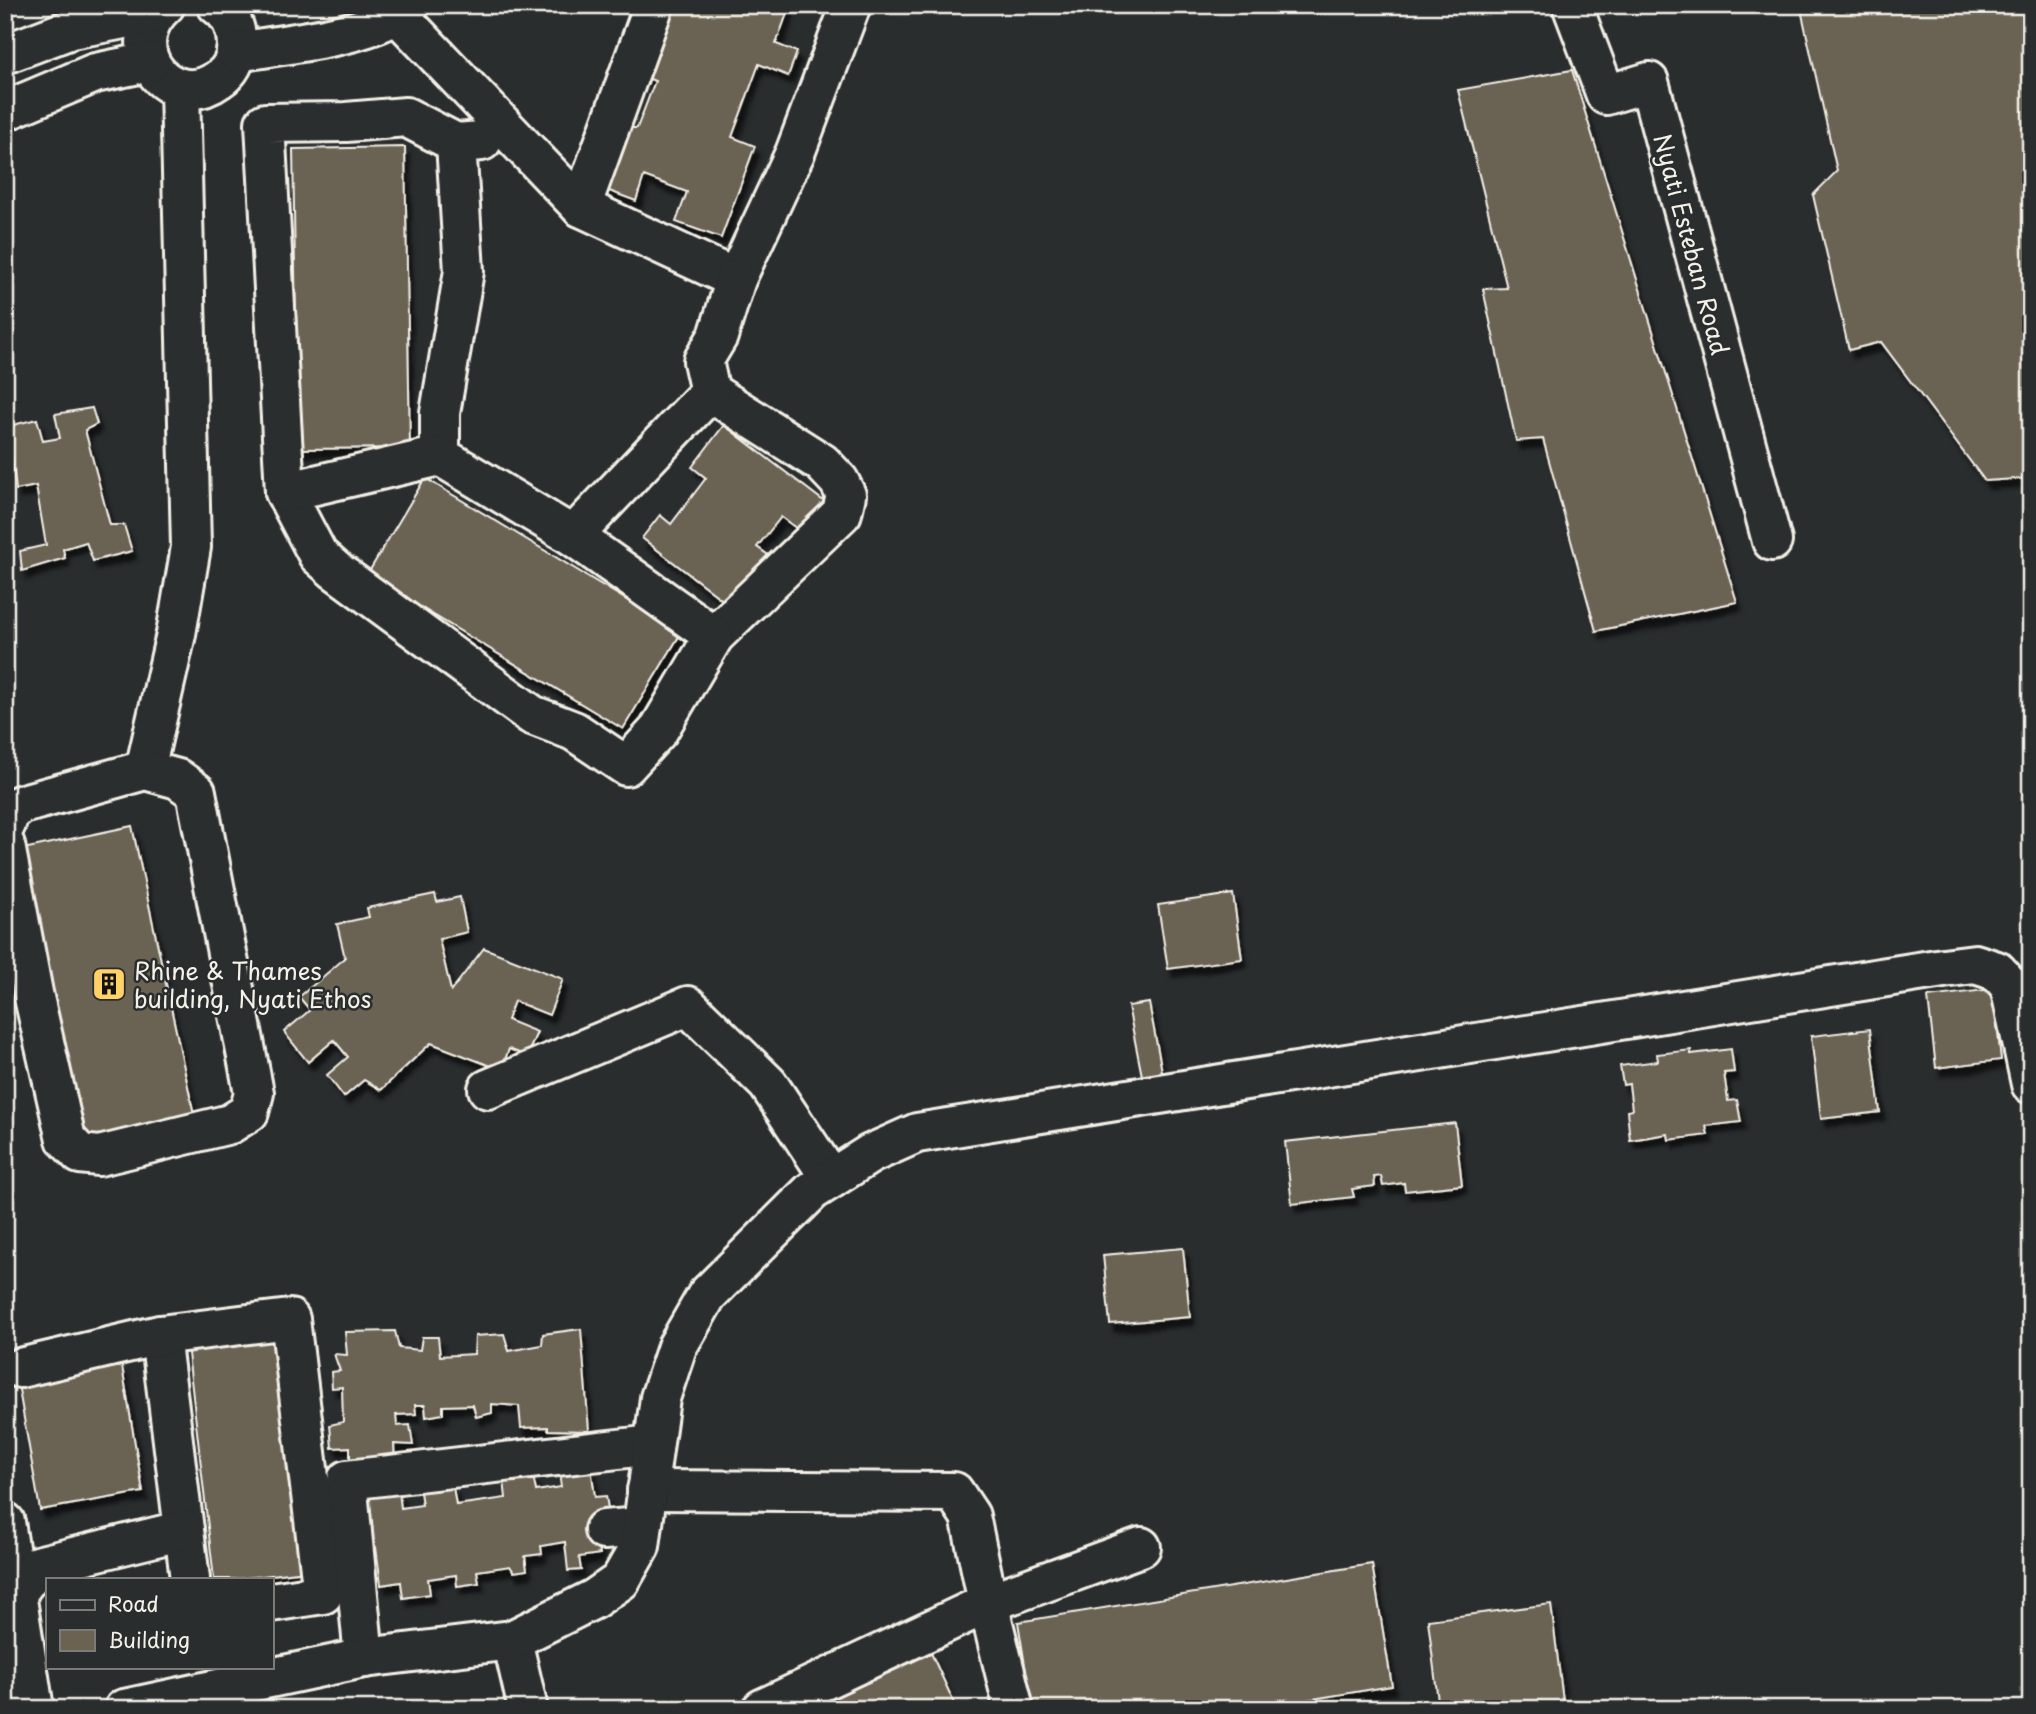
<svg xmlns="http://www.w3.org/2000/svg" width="2036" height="1714" viewBox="0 0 2036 1714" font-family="'Playpen Sans',sans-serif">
<defs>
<filter id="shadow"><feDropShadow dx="4.5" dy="8" stdDeviation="2" flood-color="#0009"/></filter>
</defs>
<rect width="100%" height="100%" fill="#2a2d2e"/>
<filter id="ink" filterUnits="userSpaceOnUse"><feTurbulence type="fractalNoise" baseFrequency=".0143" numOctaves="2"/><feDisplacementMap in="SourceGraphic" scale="14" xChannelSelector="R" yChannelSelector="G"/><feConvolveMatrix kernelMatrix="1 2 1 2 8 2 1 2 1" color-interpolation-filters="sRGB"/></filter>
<g filter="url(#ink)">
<g fill="#6b6252" stroke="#f4f1e8" stroke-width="2" filter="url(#shadow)">
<path d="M667,5H790L776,44L797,52L788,76L759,64L732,137L755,146L721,238L676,222L687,192L644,176L636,201L601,188L623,128H637L655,81L640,75Z"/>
<path d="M1800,5H2024L2031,33V478L1985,481L1881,342L1849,350L1813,195L1837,171Z"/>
<path d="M1572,70L1737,602L1596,631L1543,439L1516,441L1483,289L1507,288L1458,90Z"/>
<path d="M405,147L410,448L298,449L293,149Z"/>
<path d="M92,408L97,424L85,430L110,525H124L132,551L93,561L86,542L63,549L65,558L22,571L20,551L46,545L36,486L16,490L12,457L5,458V427L37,419L43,441L60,438L55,414Z"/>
<path d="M724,425L826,503L803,533L781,517L757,547L771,557L733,608L642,538L660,515L671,524L706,478L692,467Z"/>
<path d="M425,478L681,633L623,729L367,575Z"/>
<path d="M132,826L195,1119L85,1142L23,849Z"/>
<path d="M435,894L437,902L460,897L467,932L439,939L451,991L484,948L563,979L549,1015L514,1001L507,1020L537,1032L527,1056L509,1049L501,1070L431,1043L381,1090L364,1080L344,1097L327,1075L348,1057L334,1040L308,1062L284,1032L310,1010L299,997L345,958L337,924L369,917L367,908Z"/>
<path d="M1233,894L1242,959L1168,969L1158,905Z"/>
<path d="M1993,989L2001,1060L1936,1068L1928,997Z"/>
<path d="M1149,1003L1164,1082L1144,1086L1128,1006Z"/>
<path d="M1870,1029L1880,1112L1821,1119L1811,1036Z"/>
<path d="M1731,1049L1734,1072L1724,1073L1728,1101L1737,1100L1741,1122L1706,1126L1708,1135L1669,1140L1668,1134L1630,1140L1627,1111L1632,1110L1629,1084L1623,1085L1620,1066L1658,1061L1657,1054L1691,1050V1054Z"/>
<path d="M1455,1123L1462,1185L1405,1191L1404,1183L1383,1186L1381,1176L1374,1177L1375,1186L1352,1189L1354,1197L1292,1204L1285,1142Z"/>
<path d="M1183,1248L1190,1317L1110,1324L1103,1255Z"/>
<path d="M287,1324L315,1570L236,1579H214L186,1336Z"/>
<path d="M581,1329L589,1431L548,1430V1427L521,1428L519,1406L492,1404V1413L476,1417L473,1405L443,1406V1414L426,1417L425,1405H415L416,1414L396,1415L397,1426L410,1425L413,1445L394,1444L395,1464L350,1467V1447L332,1448L330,1425L343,1422L342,1387L332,1388L331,1372L340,1371L334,1354L347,1355L345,1332L395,1331L399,1348L420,1350L422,1337H438L440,1356L474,1354L475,1336L504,1334L509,1351L542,1345L543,1334Z"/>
<path d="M122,1366L143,1492L40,1510L18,1384Z"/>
<path d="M591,1467L595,1497L606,1496L609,1515L595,1517L600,1554L579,1557L581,1570L568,1571L565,1542L541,1546L542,1554L525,1556L527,1570L514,1572L510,1566L477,1571L479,1583L457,1586L456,1575L428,1579L430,1594L403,1598L401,1582L381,1585L376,1547L361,1549L363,1497L399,1492L401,1508L422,1505L420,1492L453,1487L456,1505L506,1498L504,1480L533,1476L536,1491L561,1487L559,1472Z"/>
<path d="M1372,1564L1392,1686L1252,1709H1032L1018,1622Z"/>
<path d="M1551,1604L1564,1709H1439L1428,1620Z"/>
<path d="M931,1653L957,1709H810Z"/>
</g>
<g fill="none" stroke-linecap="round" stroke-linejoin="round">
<g stroke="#f4f1e8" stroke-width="44">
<g id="minor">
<path d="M165,5C117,47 170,115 219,79C230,72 236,60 237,47C237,30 232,15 217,5"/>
<path d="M1572,5L1606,95L1649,82L1772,541"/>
<path d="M398,15L581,207L736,279L795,153L851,5"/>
<path d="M236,52C284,44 374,37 409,5"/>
<path d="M5,54L71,29L156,13"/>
<path d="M5,111L95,73L149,62"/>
<path d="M456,143L406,117L346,122L265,123L285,492L318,555L335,570L532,715L574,731L626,766L658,731L714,636L842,513L846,495L839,481L822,463L710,392L703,361L718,336L736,279"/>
<path d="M581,207L654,5"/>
<path d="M440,456V413L464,271L456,143L482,141"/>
<path d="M285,492L440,456L573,536L714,636"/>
<path d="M573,536L710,392"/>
<path d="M145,770L176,634L191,547L180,88"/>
<path d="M5,826L9,815L19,805L145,770L178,779L196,792L254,1093L249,1112L230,1124L99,1156L80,1154L66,1139L33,993L5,845"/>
<path d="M488,1089L688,1006L768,1084L831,1179"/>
<path d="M160,1335L190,1579"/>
<path d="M20,1368L160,1335L290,1319L323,1594L271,1602"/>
<path d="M647,1490L954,1492L970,1516L988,1603L1141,1547"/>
<path d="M5,1522L34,1709"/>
<path d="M604,1530L642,1527"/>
<path d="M16,1594L37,1566L184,1530"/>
<path d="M512,1640L528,1709"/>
<path d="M364,1658L347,1480L653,1445"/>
<path d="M124,1709L364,1658L512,1640L594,1599L620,1581L640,1546L660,1398L677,1347L707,1295L812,1191L870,1154L917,1133L1943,968L1975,964L1997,971L2010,986L2031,1084"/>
<path d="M762,1709L988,1603L1014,1709"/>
</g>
</g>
<use href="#minor" stroke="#2a2d2e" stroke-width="38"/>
</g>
</g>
<defs>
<g id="building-square" transform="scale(1.75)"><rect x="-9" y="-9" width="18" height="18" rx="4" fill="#ffd166" stroke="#2a2d2e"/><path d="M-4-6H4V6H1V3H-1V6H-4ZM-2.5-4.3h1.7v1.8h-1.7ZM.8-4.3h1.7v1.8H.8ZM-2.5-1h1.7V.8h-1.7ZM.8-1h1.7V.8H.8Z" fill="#111"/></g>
</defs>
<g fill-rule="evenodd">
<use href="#building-square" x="109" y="984"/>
</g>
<g text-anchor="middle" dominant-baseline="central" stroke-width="5" stroke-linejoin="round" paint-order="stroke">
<g font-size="24" fill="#f4f1e8" stroke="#2a2d2e">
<text transform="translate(1692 244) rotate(75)">Nyati Esteban Road</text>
</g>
<g font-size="24" fill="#f4f1e8" stroke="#2a2d2e" text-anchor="start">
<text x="134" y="970">Rhine &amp; Thames<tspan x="134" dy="28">building, Nyati Ethos</tspan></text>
</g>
</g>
<rect width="2036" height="1714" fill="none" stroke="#2a2d2e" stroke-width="28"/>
<rect x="14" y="14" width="2008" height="1686" fill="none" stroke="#f4f1e8" stroke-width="2.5" filter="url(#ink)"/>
<rect x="46" y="1578" width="228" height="91" fill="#2a2d2e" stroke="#7b7b78" stroke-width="2"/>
<rect x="60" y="1600" width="35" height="10" fill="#2a2d2e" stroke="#7b7b78" stroke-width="2"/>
<text x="108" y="1612" font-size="21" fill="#f4f1e8">Road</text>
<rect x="60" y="1630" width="35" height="21" fill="#6b6252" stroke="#7b7b78" stroke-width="2"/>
<text x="108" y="1648" font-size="21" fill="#f4f1e8">Building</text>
</svg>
